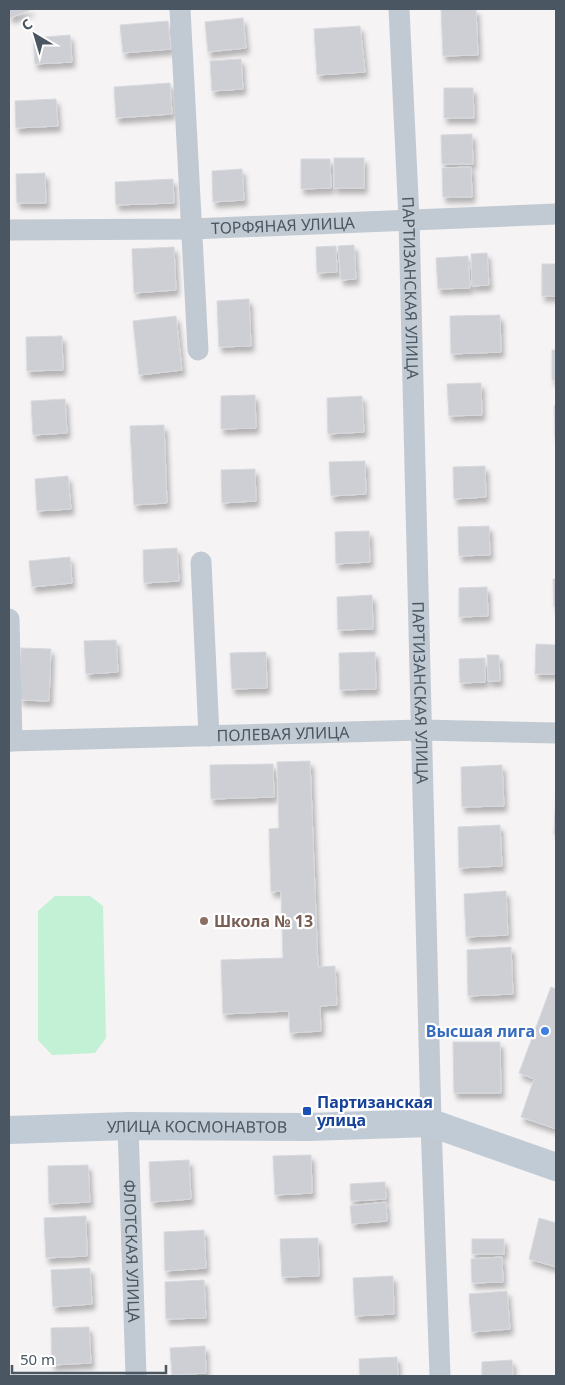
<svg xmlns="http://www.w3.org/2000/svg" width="565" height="1385" viewBox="0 0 565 1385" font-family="'Noto Sans',sans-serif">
<defs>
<filter id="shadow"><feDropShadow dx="3" dy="5.5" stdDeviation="2.5" flood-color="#0004"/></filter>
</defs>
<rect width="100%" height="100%" fill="#f5f3f3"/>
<path fill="#c3f1d5" d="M55,896H90L103,906L106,1038L95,1053L52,1055L38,1040V911Z"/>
<g fill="#cdcfd5" stroke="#d7d9de" filter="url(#shadow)">
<path d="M9,9H32L10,18Z"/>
<path d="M441,9H476L478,55L443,56Z"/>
<path d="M243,18L246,48L208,52L205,22Z"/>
<path d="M168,21L171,49L123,53L120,25Z"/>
<path d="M360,26L365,72L317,75L314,29Z"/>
<path d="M70,35L72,62L35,64L33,38Z"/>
<path d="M241,59L243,89L212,91L210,61Z"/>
<path d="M170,83L172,114L116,118L114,87Z"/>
<path d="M444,88H473L474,118H444Z"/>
<path d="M56,99L58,126L16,128L15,101Z"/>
<path d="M472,134L473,164H442L441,135Z"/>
<rect x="334" y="158" width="30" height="30"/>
<path d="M301,159H330L331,188L301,189Z"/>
<path d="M471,167L472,197H443L442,168Z"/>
<path d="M242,169L244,200L213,202L212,171Z"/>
<path d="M45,173L46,203H17L16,174Z"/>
<path d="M173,179L174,203L116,205L115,182Z"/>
<path d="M354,245L356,279L341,280L338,246Z"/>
<path d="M336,246L337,272L317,273L316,247Z"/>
<path d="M174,247L176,290L134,293L132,249Z"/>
<path d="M487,253L489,285L472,286L471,254Z"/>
<path d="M468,256L470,288L438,289L436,258Z"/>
<rect x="542" y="264" width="14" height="32"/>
<path d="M249,299L251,346L219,347L217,301Z"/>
<path d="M500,315L501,352L451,354L450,316Z"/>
<path d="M176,316L182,370L139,375L133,321Z"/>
<path d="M62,336L63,370L27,371L26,337Z"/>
<rect x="552" y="350" width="4" height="30"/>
<path d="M481,383L482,415L449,416L447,384Z"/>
<path d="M255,395L256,428L221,429V396Z"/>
<path d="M362,396L364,432L328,434L327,398Z"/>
<path d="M65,399L67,433L33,435L31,401Z"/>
<path d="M554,406H556V438H555Z"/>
<path d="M164,425L167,503L134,505L130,426Z"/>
<path d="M365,461L366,494L331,496L329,462Z"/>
<path d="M485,466L486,497L454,499L453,467Z"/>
<path d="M255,469L256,501L222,503L221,470Z"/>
<path d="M68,476L71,509L37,511L35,479Z"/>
<path d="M489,526L490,555L459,556L458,527Z"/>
<path d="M369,531L370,562L336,564L335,532Z"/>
<path d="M177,548L179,581L144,583L143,550Z"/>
<path d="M70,557L72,583L32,587L29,561Z"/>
<path d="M553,579H556V607H554Z"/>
<path d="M487,587L488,616L459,617V588Z"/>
<path d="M372,595L373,629L338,630L337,597Z"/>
<path d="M116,640L118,672L86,674L84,641Z"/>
<path d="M536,644L556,645V674H535Z"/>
<path d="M21,648L51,649L49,701L20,700Z"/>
<path d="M266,652L267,688L232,689L230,653Z"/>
<path d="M375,652L376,689L340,690L339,653Z"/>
<path d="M487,655H499L500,681H488Z"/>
<path d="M485,658V682L460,683L459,659Z"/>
<path d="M310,761L318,967L335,966L337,1005L320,1006L321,1031L290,1033L289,1011L223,1014L221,960L283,958L281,891L271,892L269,829L279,828L277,762Z"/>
<path d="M273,764L274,797L211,799L210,765Z"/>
<path d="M502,765L504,806L462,807L461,767Z"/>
<path d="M556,789V834H554Z"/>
<path d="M500,825L502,866L459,868L458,827Z"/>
<path d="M506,891L508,935L466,937L464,894Z"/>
<path d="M511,947L513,994L468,996L467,950Z"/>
<path d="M551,987L556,989V1129L521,1117L534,1079L519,1073Z"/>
<path d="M453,1042H500L501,1093H454Z"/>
<path d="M311,1155L312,1193L275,1195L273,1156Z"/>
<path d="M189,1160L191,1199L151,1202L149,1162Z"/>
<path d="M88,1165L90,1202L49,1204L48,1166Z"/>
<path d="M385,1182L386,1199L351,1201L350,1184Z"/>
<path d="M386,1202L387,1221L352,1224L350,1206Z"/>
<path d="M86,1216L87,1256L46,1258L44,1218Z"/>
<path d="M539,1218L556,1223V1267L529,1259Z"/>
<path d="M204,1230L206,1268L165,1271L164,1232Z"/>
<path d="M318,1238L319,1276L282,1277L280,1239Z"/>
<rect x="472" y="1239" width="32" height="15"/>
<path d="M502,1257L503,1282L472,1283L471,1259Z"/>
<path d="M90,1268L92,1304L53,1307L51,1270Z"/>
<path d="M393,1276L394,1314L355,1316L353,1278Z"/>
<path d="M204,1280L206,1318L166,1319L165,1282Z"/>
<path d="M507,1291L510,1329L472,1332L469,1294Z"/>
<path d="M89,1327L91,1363L52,1365L51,1328Z"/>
<path d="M205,1346L206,1373L172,1375L170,1348Z"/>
<path d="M397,1357L398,1376H360L359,1359Z"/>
<path d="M512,1360L513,1376H482V1362Z"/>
</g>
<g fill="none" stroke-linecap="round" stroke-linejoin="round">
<g stroke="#c1cad2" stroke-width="21">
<path d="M180,9L198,350"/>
<path id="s1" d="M399,9L409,219L431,1123L440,1376"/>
<path id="s2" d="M9,230L192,229L556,214"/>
<path d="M201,562L209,736"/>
<path d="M9,619L12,741"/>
<path id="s3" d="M9,741L421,730L556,733"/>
<path id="s4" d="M128,1126L136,1376"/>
</g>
<path stroke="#c1cbd6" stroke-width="28" id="s5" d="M9,1130L128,1126L308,1127L431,1123L556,1167"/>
</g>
<circle fill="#8d6e63" stroke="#fff" stroke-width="2" cx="204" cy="921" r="5"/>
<circle fill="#3f7fe0" stroke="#fff" stroke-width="2" cx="545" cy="1031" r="5"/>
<rect fill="#1a4fb4" stroke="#fff" stroke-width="2" x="302" y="1106" width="10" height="10" rx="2.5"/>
<g text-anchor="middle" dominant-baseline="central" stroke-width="4.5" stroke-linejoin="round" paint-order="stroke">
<g font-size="16" fill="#4a5661" stroke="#fff">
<text stroke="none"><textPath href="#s2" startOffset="274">ТОРФЯНАЯ УЛИЦА</textPath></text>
<text stroke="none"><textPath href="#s1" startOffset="279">ПАРТИЗАНСКАЯ УЛИЦА</textPath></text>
<text stroke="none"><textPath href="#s1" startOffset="684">ПАРТИЗАНСКАЯ УЛИЦА</textPath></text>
<text stroke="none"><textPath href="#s3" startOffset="274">ПОЛЕВАЯ УЛИЦА</textPath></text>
<text stroke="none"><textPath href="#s5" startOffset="188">УЛИЦА КОСМОНАВТОВ</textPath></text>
<text stroke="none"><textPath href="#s4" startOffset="125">ФЛОТСКАЯ УЛИЦА</textPath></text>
</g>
<g font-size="16" font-weight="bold" fill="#785e54" stroke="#fff" text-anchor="start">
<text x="214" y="921">Школа № 13</text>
</g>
<g font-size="16" font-weight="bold" fill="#366cbe" stroke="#fff" text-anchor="end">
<text x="535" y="1031">Высшая лига</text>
</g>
<g font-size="16" font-weight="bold" fill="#164399" stroke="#fff" text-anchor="start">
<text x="317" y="1102">Партизанская<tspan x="317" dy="18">улица</tspan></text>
</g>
</g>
<rect width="565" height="1385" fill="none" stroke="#4a5661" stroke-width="20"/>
<g transform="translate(35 35) rotate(322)" stroke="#ffffff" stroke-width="4" paint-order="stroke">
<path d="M0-4L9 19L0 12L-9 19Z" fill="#4a5661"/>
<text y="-8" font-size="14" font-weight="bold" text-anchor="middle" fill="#4a5661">С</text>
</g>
<path d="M12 1365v8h154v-8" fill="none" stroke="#4a5661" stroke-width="2.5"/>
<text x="20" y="1365" font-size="15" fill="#4a5661" stroke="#ffffff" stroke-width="4" paint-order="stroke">50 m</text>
</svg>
